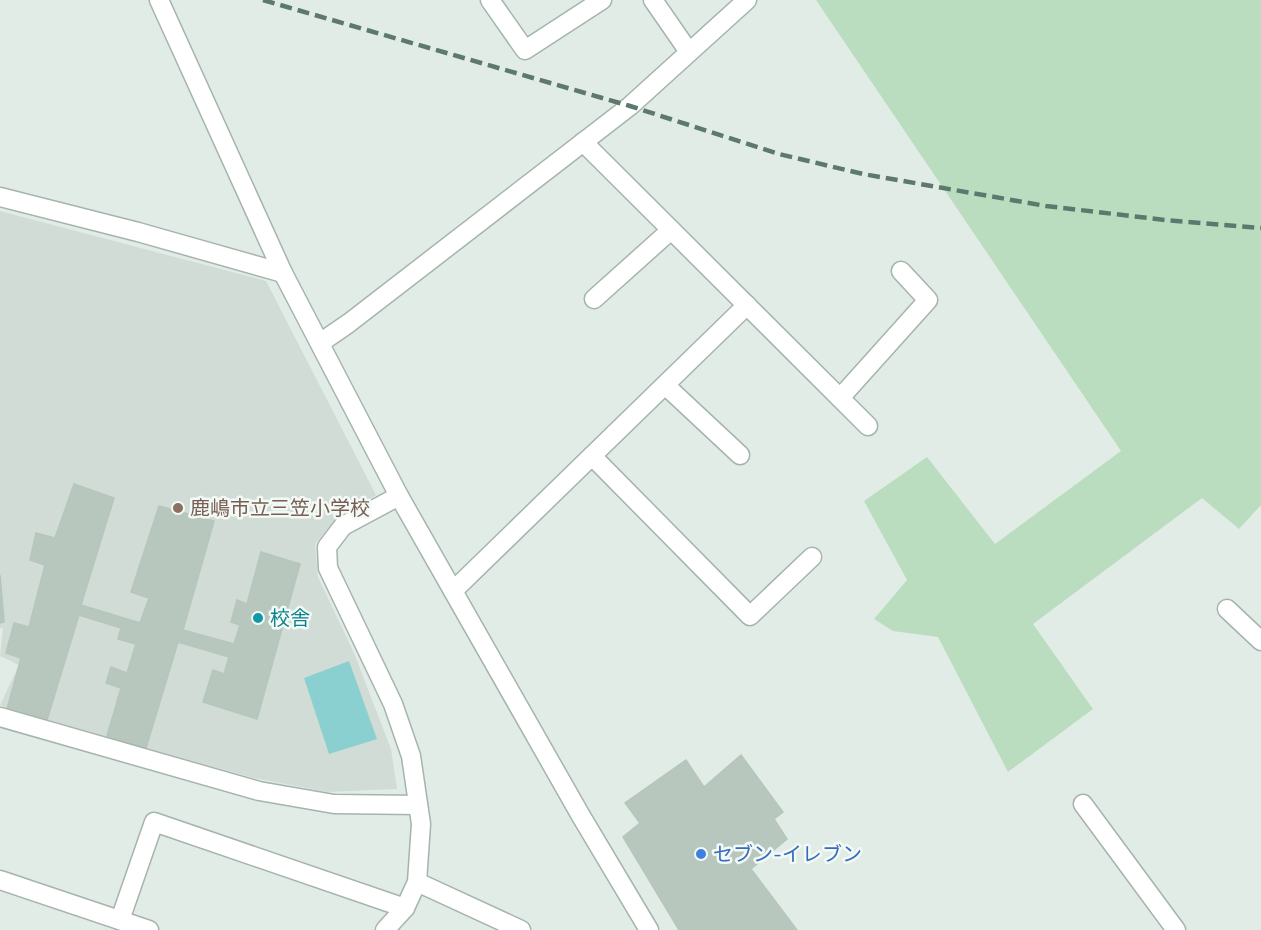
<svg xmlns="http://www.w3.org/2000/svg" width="1261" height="930" viewBox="0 0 1261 930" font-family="'Space Grotesk','Noto Sans JP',sans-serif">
<rect width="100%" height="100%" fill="#e2ece6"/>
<path fill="#d0dcd5" d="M0,211L266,281L376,495L335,520L315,544L318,577L354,653L391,749L397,789L327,792L254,778L7,709L0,705L19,665L0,656L3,628H0Z"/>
<path fill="#bbddbf" d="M816,0H1261V505L1239,529L1202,498L1033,624L1093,709L1008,772L938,637L893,631L874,619L907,580L864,501L927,457L995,544L1121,451Z"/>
<path fill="#8bd0d0" d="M349,661L377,739L329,754L304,678Z"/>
<g fill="#b8c7be" stroke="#b5c6bc" stroke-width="1.5">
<path d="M74,484L114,498L81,605L140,623L149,598L131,592L159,506L214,521L183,630L234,644L240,625L231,622L237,600L247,604L261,552L300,564L257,719L203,702L213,670L224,674L229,657L178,642L146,748L107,736L121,688L106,683L111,667L127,673L136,644L118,639L121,628L79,615L47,720L7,709L21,658L6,653L14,623L29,627L45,565L30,560L36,533L55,538Z"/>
<path d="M0,575L4,622L0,623Z"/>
<path d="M741,755L783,812L774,819L787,839L751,869L797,930H679L623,837L640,823L625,803L686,760L704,787Z"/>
</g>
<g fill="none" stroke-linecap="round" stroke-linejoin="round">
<g stroke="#a5b4ac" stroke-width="21">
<g id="minor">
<path d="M159,0L283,273L399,496L581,816L649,930"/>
<path d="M490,0L525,50L602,0"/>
<path d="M653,0L689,52"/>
<path d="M583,142L868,426"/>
<path d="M0,197L138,232L283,273"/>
<path d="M594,299L671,230"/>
<path d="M320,343L349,323L630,106L747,0"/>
<path d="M665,385L740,455"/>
<path d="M840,398L928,300L901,271"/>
<path d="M592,456L750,616L812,557"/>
<path d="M453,591L747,305"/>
<path d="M1227,609L1261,641"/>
<path d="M0,717L259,791L334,804L418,805"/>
<path d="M1083,804L1176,930"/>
<path d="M0,880L149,930"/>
<path d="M417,882L521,930"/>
<path d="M120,920L154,822L405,908"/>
<path d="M385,930L405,908L417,882L421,824L411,756L393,704L328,568L327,547L343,526L399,496"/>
</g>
</g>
<use href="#minor" stroke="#fff" stroke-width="18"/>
<path stroke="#5d796d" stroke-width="4.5" stroke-dasharray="12 6" stroke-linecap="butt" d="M263,0L630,106L779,154L863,174L1046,206L1165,220L1261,228"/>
</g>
<circle fill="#8d6e63" stroke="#f3f9f5" stroke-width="2" cx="178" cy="508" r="6"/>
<circle fill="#0f9aa8" stroke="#f3f9f5" stroke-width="2" cx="258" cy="618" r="6"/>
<circle fill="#3f7fe0" stroke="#f3f9f5" stroke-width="2" cx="701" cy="854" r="6"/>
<g text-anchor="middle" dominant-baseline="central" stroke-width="5" stroke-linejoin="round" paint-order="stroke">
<g font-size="20" fill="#785e54" stroke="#f3f9f5" text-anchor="start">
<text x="190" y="508">鹿嶋市立三笠小学校</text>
</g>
<g font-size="20" fill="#0d838f" stroke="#f3f9f5" text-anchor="start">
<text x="270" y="618">校舎</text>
</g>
<g font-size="20" fill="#366cbe" stroke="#f3f9f5" text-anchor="start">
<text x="713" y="854">セブン-イレブン</text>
</g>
</g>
</svg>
